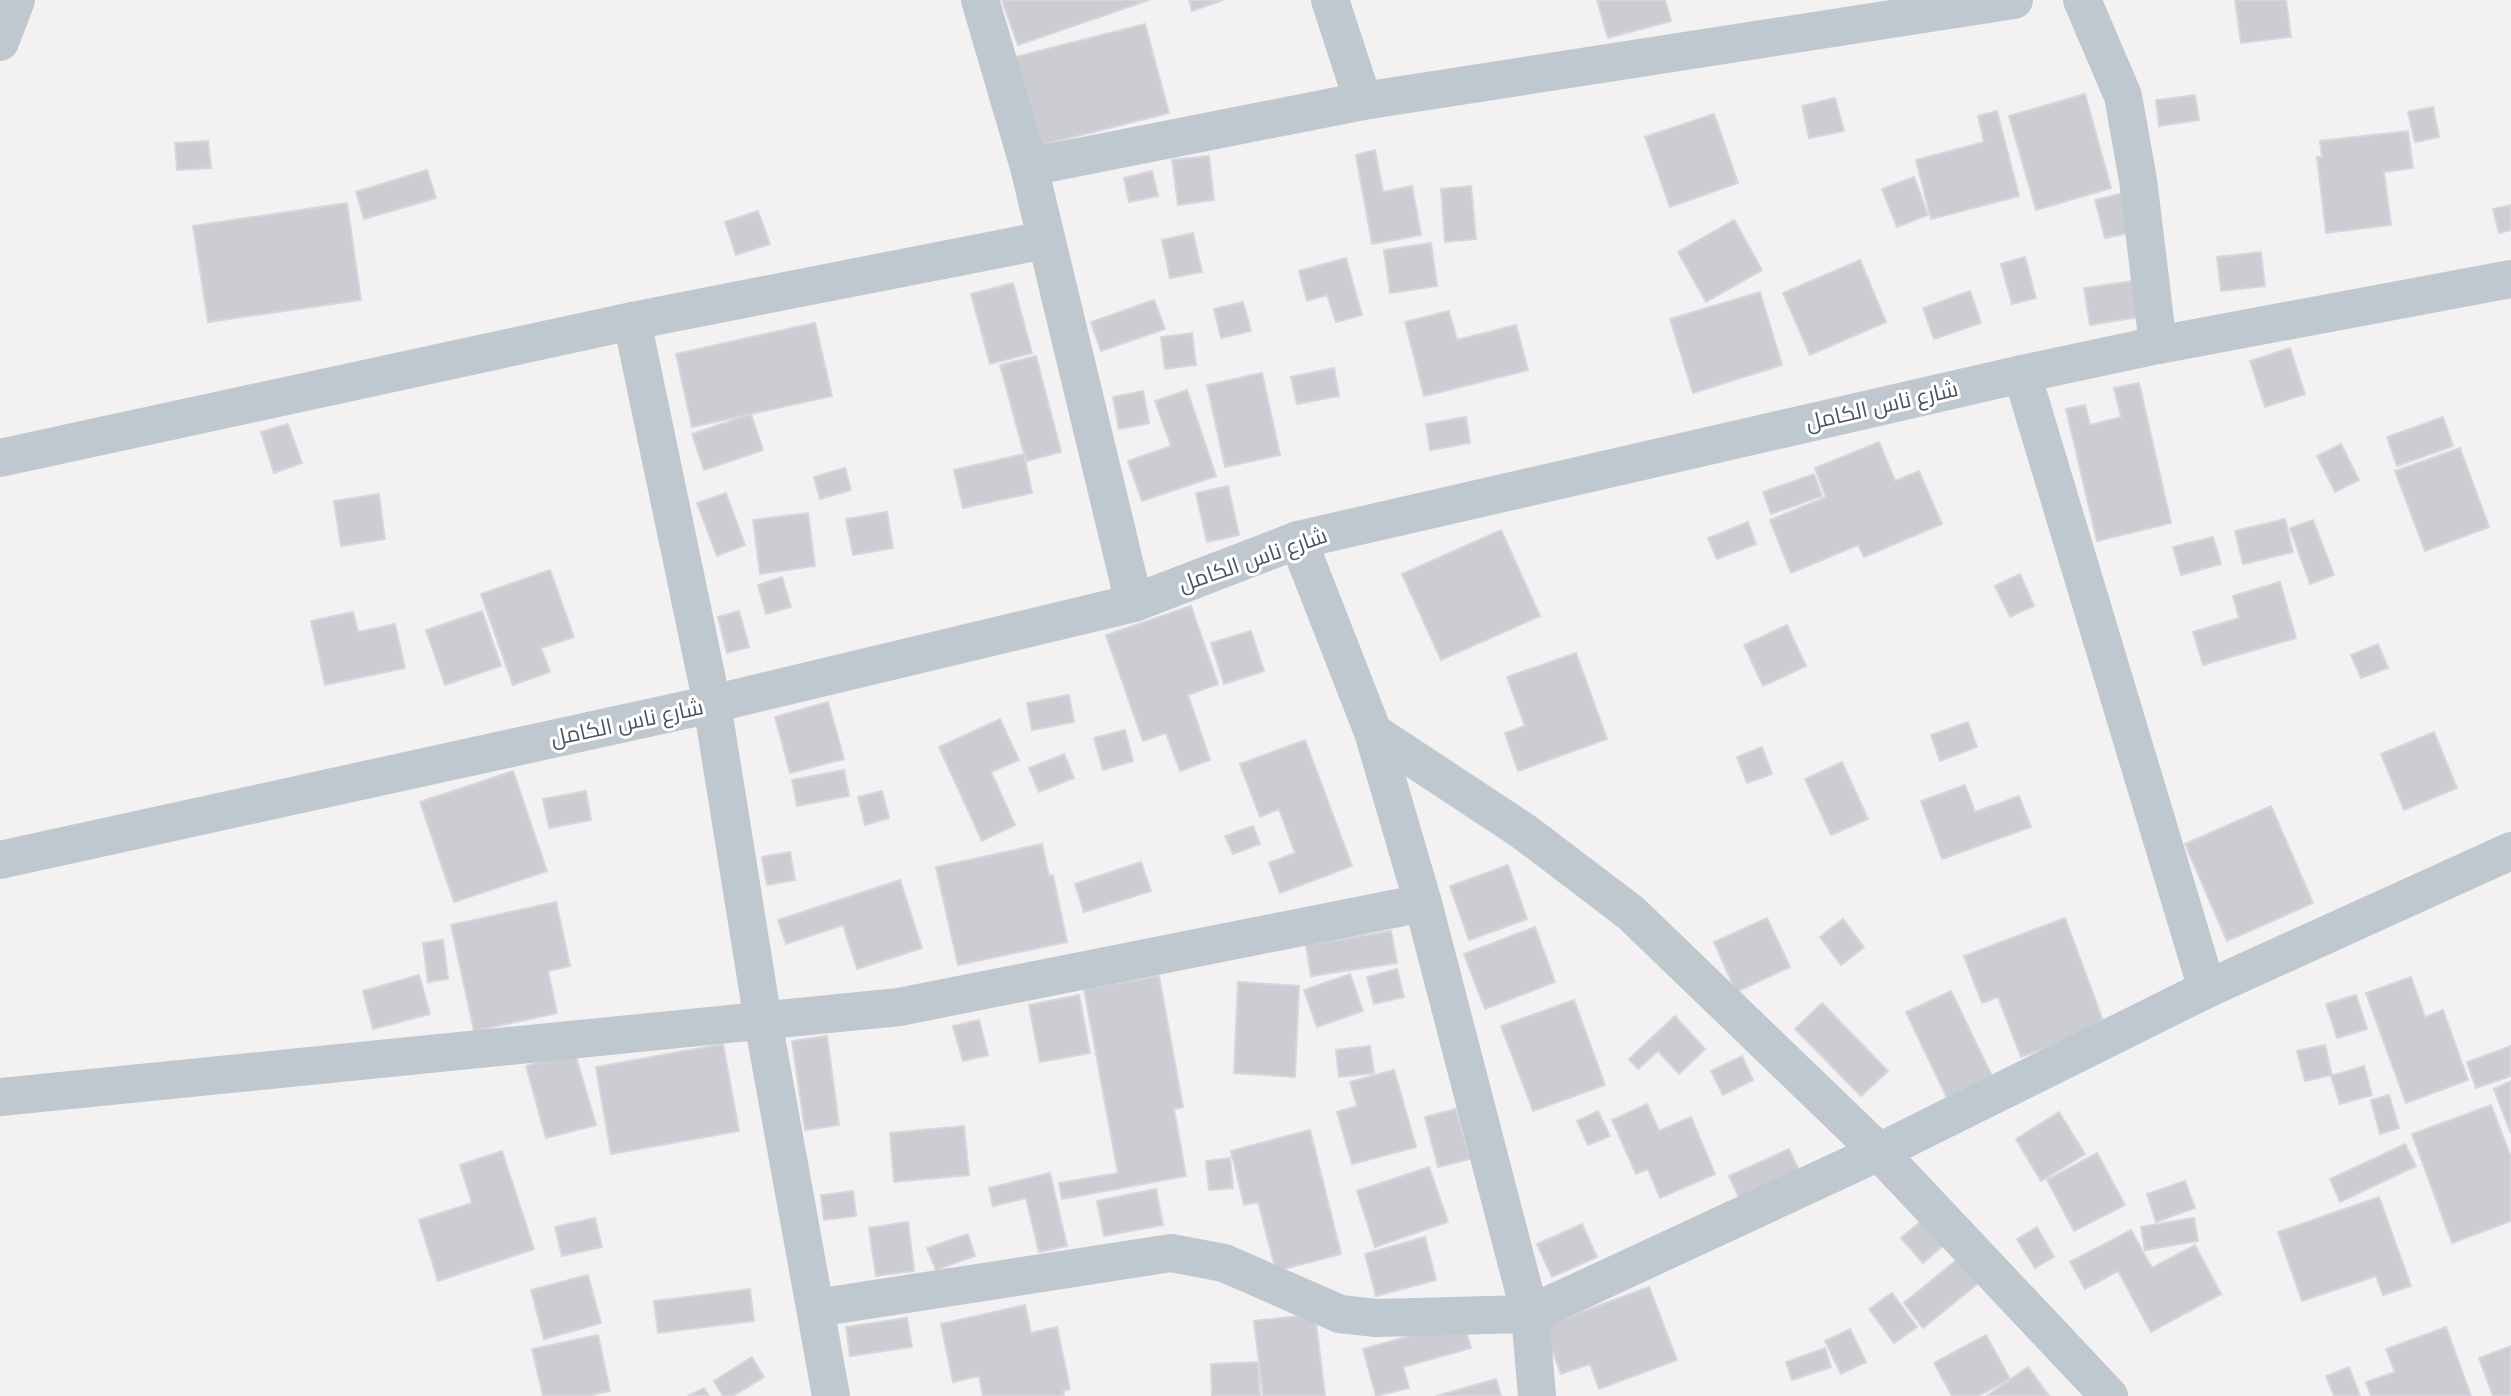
<svg xmlns="http://www.w3.org/2000/svg" width="2511" height="1396" viewBox="0 0 2511 1396" font-family="'Varela Round',Cairo,sans-serif">
<rect width="100%" height="100%" fill="#f3f1f1"/>
<g fill="#cbcdd3" stroke="#d5d7dc" stroke-width="2">
<path d="M1002,0H1149L1018,45Z"/>
<path d="M1189,0H1223L1192,11Z"/>
<path d="M1597,0H1665L1671,21L1608,38Z"/>
<path d="M2235,0H2286L2291,37L2241,43Z"/>
<path d="M1145,24L1169,113L1038,146L1015,57Z"/>
<path d="M2085,94L2111,188L2036,210L2009,116Z"/>
<path d="M2195,95L2199,120L2159,126L2156,100Z"/>
<path d="M1835,98L1844,131L1809,138L1802,106Z"/>
<path d="M2433,107L2439,137L2415,142L2408,112Z"/>
<path d="M1997,111L2019,196L1931,219L1916,160L1984,142L1978,116Z"/>
<path d="M1714,114L1738,183L1670,207L1645,137Z"/>
<path d="M2408,131L2413,168L2384,172L2391,225L2326,233L2317,157H2322L2320,141Z"/>
<path d="M208,141L211,168L177,170L175,143Z"/>
<path d="M1375,150L1383,192L1412,186L1421,235L1372,244L1356,155Z"/>
<path d="M1209,156L1214,200L1178,205L1172,160Z"/>
<path d="M427,170L436,198L364,219L356,192Z"/>
<path d="M1152,171L1158,196L1129,202L1124,178Z"/>
<path d="M1914,177L1928,215L1897,227L1882,189Z"/>
<path d="M1471,186L1476,239L1445,242L1441,189Z"/>
<path d="M2124,193L2134,232L2105,238L2095,200Z"/>
<path d="M347,203L361,300L208,322L193,226Z"/>
<path d="M2511,205V230L2499,233L2493,209Z"/>
<path d="M758,211L770,244L736,255L725,222Z"/>
<path d="M1734,220L1762,270L1706,302L1678,252Z"/>
<path d="M1193,233L1202,272L1170,278L1162,240Z"/>
<path d="M1431,243L1437,286L1390,293L1384,250Z"/>
<path d="M2261,252L2265,286L2221,291L2217,257Z"/>
<path d="M2025,257L2036,298L2012,304L2001,264Z"/>
<path d="M1346,258L1362,315L1336,322L1327,295L1307,301L1299,271Z"/>
<path d="M1860,260L1886,322L1810,355L1783,293Z"/>
<path d="M2133,281L2139,317L2090,325L2084,288Z"/>
<path d="M1013,283L1032,353L990,364L971,294Z"/>
<path d="M1970,291L1981,323L1934,339L1923,308Z"/>
<path d="M1760,292L1782,365L1693,393L1670,319Z"/>
<path d="M1154,300L1165,329L1101,351L1091,322Z"/>
<path d="M1243,302L1251,331L1221,338L1214,309Z"/>
<path d="M1449,311L1457,340L1516,325L1528,370L1424,396L1405,322Z"/>
<path d="M815,323L832,396L692,427L676,354Z"/>
<path d="M1192,333L1196,365L1165,369L1161,337Z"/>
<path d="M2290,348L2305,394L2265,407L2250,361Z"/>
<path d="M1036,356L1061,452L1026,461L1000,365Z"/>
<path d="M1334,368L1339,396L1297,404L1291,377Z"/>
<path d="M1262,373L1280,455L1225,467L1207,385Z"/>
<path d="M2139,383L2171,523L2097,541L2066,409L2085,405L2090,425L2121,417L2114,388Z"/>
<path d="M1187,390L1216,476L1142,501L1128,461L1171,446L1155,401Z"/>
<path d="M1143,391L1149,423L1119,429L1113,397Z"/>
<path d="M751,414L763,450L704,470L692,434Z"/>
<path d="M1466,417L1470,443L1430,450L1426,424Z"/>
<path d="M2443,417L2453,446L2397,466L2387,437Z"/>
<path d="M288,424L302,463L274,473L261,432Z"/>
<path d="M1879,442L1895,481L1919,471L1942,524L1864,557L1858,545L1791,573L1770,520L1826,497L1815,468Z"/>
<path d="M2341,444L2359,480L2335,492L2317,456Z"/>
<path d="M2460,448L2489,527L2425,551L2395,471Z"/>
<path d="M1024,454L1032,493L963,508L954,470Z"/>
<path d="M845,468L851,490L820,499L814,477Z"/>
<path d="M1814,474L1822,496L1771,514L1763,492Z"/>
<path d="M1228,486L1239,535L1207,542L1196,493Z"/>
<path d="M726,493L745,545L717,556L697,503Z"/>
<path d="M379,494L385,539L341,546L334,501Z"/>
<path d="M887,512L893,548L853,555L846,519Z"/>
<path d="M808,513L815,566L760,574L753,520Z"/>
<path d="M2285,519L2293,552L2243,564L2235,531Z"/>
<path d="M2313,520L2334,575L2310,584L2290,528Z"/>
<path d="M1748,522L1756,544L1717,559L1708,538Z"/>
<path d="M1501,530L1540,616L1441,660L1402,574Z"/>
<path d="M2213,537L2221,564L2181,575L2173,547Z"/>
<path d="M550,570L574,637L541,648L550,672L513,685L481,594Z"/>
<path d="M2020,574L2034,606L2010,617L1995,586Z"/>
<path d="M782,577L791,607L766,614L758,585Z"/>
<path d="M2280,582L2296,638L2203,665L2193,632L2239,618L2233,596Z"/>
<path d="M1191,606L1218,684L1188,695L1210,760L1180,771L1166,733L1143,741L1106,635Z"/>
<path d="M482,611L501,666L445,685L426,630Z"/>
<path d="M739,611L749,647L727,653L718,617Z"/>
<path d="M353,612L358,632L395,624L405,668L325,685L311,621Z"/>
<path d="M1787,625L1806,666L1763,686L1744,645Z"/>
<path d="M1251,631L1264,671L1224,684L1211,643Z"/>
<path d="M2378,644L2388,668L2361,678L2351,655Z"/>
<path d="M1576,653L1607,739L1518,771L1505,733L1525,726L1507,677Z"/>
<path d="M1069,695L1074,722L1032,730L1027,703Z"/>
<path d="M828,702L844,759L790,773L775,717Z"/>
<path d="M1000,719L1019,760L991,772L1015,825L982,841L939,747Z"/>
<path d="M1968,722L1977,747L1940,761L1931,735Z"/>
<path d="M1125,730L1133,761L1103,770L1094,738Z"/>
<path d="M2434,732L2457,788L2404,810L2381,754Z"/>
<path d="M1305,740L1352,866L1280,893L1269,863L1295,853L1279,809L1260,817L1240,764Z"/>
<path d="M1762,747L1772,774L1747,783L1737,757Z"/>
<path d="M1064,754L1074,778L1039,792L1029,768Z"/>
<path d="M1842,762L1868,819L1831,835L1805,779Z"/>
<path d="M844,770L849,796L797,806L792,780Z"/>
<path d="M513,771L547,871L454,902L420,802Z"/>
<path d="M1965,785L1975,812L2019,796L2031,827L1942,859L1921,801Z"/>
<path d="M586,791L591,820L549,828L543,799Z"/>
<path d="M882,791L889,818L865,825L858,797Z"/>
<path d="M2271,806L2313,903L2227,941L2185,844Z"/>
<path d="M1253,826L1260,844L1233,854L1225,836Z"/>
<path d="M1042,844L1049,876L1053,875L1067,942L958,965L936,867Z"/>
<path d="M790,852L795,880L767,885L762,857Z"/>
<path d="M1141,862L1151,891L1084,912L1075,884Z"/>
<path d="M1508,865L1527,919L1469,940L1450,886Z"/>
<path d="M900,880L922,948L857,969L843,925L786,944L778,920Z"/>
<path d="M556,902L570,966L548,971L557,1013L474,1031L451,925Z"/>
<path d="M1767,918L1790,967L1736,992L1714,942Z"/>
<path d="M2065,918L2105,1026L2021,1057L1998,997L1982,1003L1964,956Z"/>
<path d="M1843,919L1864,947L1841,965L1820,937Z"/>
<path d="M1535,927L1555,982L1485,1009L1464,954Z"/>
<path d="M1391,931L1397,963L1311,976L1306,945Z"/>
<path d="M443,940L448,979L428,982L423,943Z"/>
<path d="M1397,969L1404,997L1374,1004L1367,977Z"/>
<path d="M1350,974L1363,1011L1317,1027L1304,990Z"/>
<path d="M419,975L430,1014L373,1029L363,991Z"/>
<path d="M1159,976L1183,1107L1174,1109L1186,1176L1062,1199L1059,1183L1118,1173L1084,989Z"/>
<path d="M2411,977L2425,1017L2443,1010L2468,1080L2406,1103L2366,993Z"/>
<path d="M1238,982L1299,986L1295,1077L1234,1073Z"/>
<path d="M1951,991L1992,1076L1947,1098L1906,1012Z"/>
<path d="M1079,995L1090,1053L1040,1062L1029,1005Z"/>
<path d="M2356,995L2367,1029L2337,1038L2326,1004Z"/>
<path d="M1574,1000L1605,1085L1533,1111L1501,1026Z"/>
<path d="M1822,1003L1888,1071L1861,1096L1795,1029Z"/>
<path d="M1675,1016L1705,1049L1679,1074L1658,1051L1638,1069L1629,1059Z"/>
<path d="M979,1020L988,1055L963,1061L953,1026Z"/>
<path d="M827,1036L839,1125L805,1130L792,1041Z"/>
<path d="M723,1044L739,1131L611,1154L596,1067Z"/>
<path d="M2325,1045L2332,1075L2305,1081L2297,1051Z"/>
<path d="M1370,1046L1374,1073L1339,1077L1336,1050Z"/>
<path d="M2511,1046V1076L2476,1088L2467,1062Z"/>
<path d="M575,1053L596,1125L546,1138L526,1066Z"/>
<path d="M1742,1056L1753,1080L1723,1095L1711,1071Z"/>
<path d="M2364,1066L2372,1095L2340,1104L2331,1076Z"/>
<path d="M1394,1070L1416,1147L1352,1164L1337,1112L1357,1106L1350,1082Z"/>
<path d="M2511,1081V1134L2494,1089Z"/>
<path d="M2389,1095L2399,1128L2380,1134L2371,1100Z"/>
<path d="M1647,1104L1659,1131L1691,1117L1715,1174L1660,1198L1648,1169L1636,1174L1612,1120Z"/>
<path d="M2491,1105L2511,1157V1221L2452,1243L2412,1134Z"/>
<path d="M1456,1109L1470,1159L1438,1167L1425,1117Z"/>
<path d="M1598,1111L1610,1136L1588,1145L1577,1121Z"/>
<path d="M2059,1112L2085,1154L2041,1181L2016,1139Z"/>
<path d="M964,1126L969,1175L894,1182L890,1133Z"/>
<path d="M1310,1130L1341,1254L1276,1271L1258,1202L1244,1205L1231,1151Z"/>
<path d="M2405,1144L2416,1166L2340,1202L2330,1179Z"/>
<path d="M1789,1149L1802,1177L1742,1204L1729,1176Z"/>
<path d="M502,1151L534,1249L438,1281L419,1220L472,1203L460,1165Z"/>
<path d="M2097,1153L2125,1205L2074,1231L2047,1180Z"/>
<path d="M1230,1158L1233,1188L1209,1190L1206,1161Z"/>
<path d="M1429,1167L1448,1222L1375,1247L1357,1191Z"/>
<path d="M1050,1173L1067,1246L1039,1252L1026,1198L993,1206L989,1188Z"/>
<path d="M2185,1181L2195,1208L2156,1222L2147,1194Z"/>
<path d="M1156,1189L1163,1225L1104,1236L1097,1201Z"/>
<path d="M853,1191L856,1216L824,1220L821,1195Z"/>
<path d="M2379,1197L2411,1286L2383,1295L2376,1276L2302,1301L2278,1232Z"/>
<path d="M1927,1216L1948,1241L1923,1263L1901,1238Z"/>
<path d="M595,1218L602,1247L562,1256L555,1227Z"/>
<path d="M2194,1218L2198,1241L2145,1250L2141,1227Z"/>
<path d="M908,1222L914,1271L876,1276L869,1228Z"/>
<path d="M1582,1224L1597,1257L1552,1277L1537,1244Z"/>
<path d="M2037,1227L2054,1257L2035,1268L2017,1239Z"/>
<path d="M2131,1230L2152,1268L2195,1245L2221,1294L2151,1332L2118,1271L2085,1289L2070,1262Z"/>
<path d="M968,1234L975,1256L936,1270L927,1248Z"/>
<path d="M1425,1237L1436,1280L1376,1296L1365,1254Z"/>
<path d="M1960,1257L1981,1281L1923,1328L1904,1303Z"/>
<path d="M588,1275L601,1323L544,1339L531,1290Z"/>
<path d="M1649,1287L1677,1360L1599,1389L1590,1364L1561,1374L1543,1326Z"/>
<path d="M750,1289L754,1321L658,1333L654,1301Z"/>
<path d="M1892,1293L1917,1327L1894,1343L1869,1309Z"/>
<path d="M1025,1305L1031,1333L1057,1327L1070,1389L1063,1391L1064,1396H983L979,1376L953,1382L941,1324Z"/>
<path d="M1315,1314L1325,1396H1263L1254,1321Z"/>
<path d="M907,1318L912,1347L850,1356L846,1327Z"/>
<path d="M1463,1321L1471,1348L1403,1367L1409,1388L1376,1396L1363,1349Z"/>
<path d="M2446,1327L2471,1396H2371L2366,1382L2395,1372L2386,1349Z"/>
<path d="M1850,1329L1866,1362L1841,1374L1825,1341Z"/>
<path d="M598,1335L610,1391L587,1396H543L532,1349Z"/>
<path d="M1986,1335L2010,1379L1978,1396H1952L1934,1363Z"/>
<path d="M2511,1346V1396H2493L2479,1358Z"/>
<path d="M1825,1348L1831,1367L1792,1380L1786,1362Z"/>
<path d="M752,1357L764,1377L733,1396H723L714,1381Z"/>
<path d="M1258,1362L1260,1396H1212L1211,1364Z"/>
<path d="M2028,1367L2049,1396H1987Z"/>
<path d="M2349,1367L2360,1396H2334L2326,1376Z"/>
<path d="M1496,1379L1501,1396H1436Z"/>
<path d="M704,1388L709,1396H688Z"/>
</g>
<g fill="none" stroke-linecap="round" stroke-linejoin="round">
<g stroke="#bfc8cf" stroke-width="38">
<path d="M980,0L1029,167L1134,603"/>
<path d="M1330,0L1363,101"/>
<path d="M2082,0L2123,96L2138,180L2158,345"/>
<path d="M0,42L16,0"/>
<path d="M1029,167L1363,101L2014,0"/>
<path d="M632,321L712,704L763,1021L831,1396"/>
<path d="M2022,374L2207,989"/>
<path d="M0,458L632,321L1045,240"/>
<path d="M1298,540L1373,732L1423,903L1530,1314L1537,1396"/>
<path d="M1373,732L1523,831L1631,913L1879,1152L2109,1396"/>
<path d="M0,860L712,704L1134,603L1298,540L2022,374L2158,345L2511,279"/>
<path d="M0,1097L899,1007L1423,903"/>
<path d="M816,1308L1171,1253L1224,1263L1340,1314L1376,1318L1530,1314L1879,1152L2207,989L2511,851"/>
</g>
</g>
<g text-anchor="middle" dominant-baseline="central" stroke-width="6" stroke-linejoin="round" paint-order="stroke">
<g font-size="22" fill="#49545e" stroke="#fff">
<text transform="translate(1882 406) rotate(-13)">شارع ناس الكامل</text>
<text transform="translate(1253 560) rotate(-19)">شارع ناس الكامل</text>
<text transform="translate(627 723) rotate(-12)">شارع ناس الكامل</text>
</g>
</g>
</svg>
